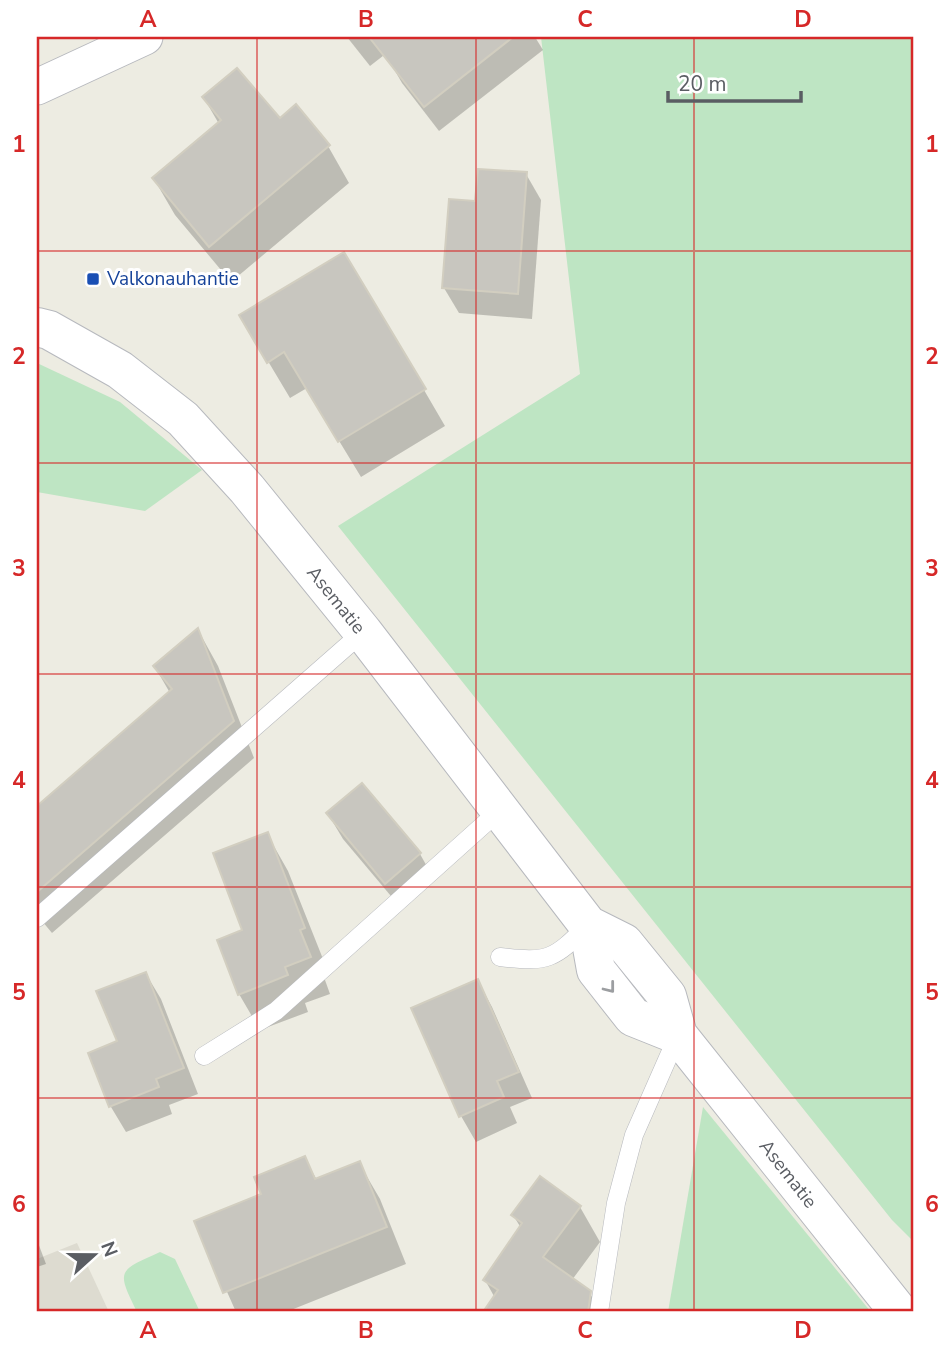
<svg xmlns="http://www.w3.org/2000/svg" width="951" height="1349" viewBox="0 0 951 1349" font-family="'Nunito Sans',sans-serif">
<rect width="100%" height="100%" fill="#edece2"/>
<path fill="#dddbd0" d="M77,1243L109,1312H37V1259Z"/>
<g fill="#bee5c3">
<path d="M541,37H914V1242L892,1220L338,526L580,374Z"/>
<path d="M37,363L120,402L202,470L145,511L37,492Z"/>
<path d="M703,1107L871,1312H668Z"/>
<path d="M160,1252L175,1259L200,1312H137C116,1270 118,1271 160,1252Z"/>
</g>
<g fill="#0003">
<path d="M347,37H393L397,45L370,66Z"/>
<path d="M413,37H535L543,50L439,131L402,83L387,57Z"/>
<path d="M204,98L279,121L328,146L349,183L231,282L175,215L154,179L219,124Z"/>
<path d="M526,174L541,200L532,319L459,313L444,288L477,203Z"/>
<path d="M241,316L424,390L445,426L361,477L307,388L290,398Z"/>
<path d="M198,630L218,666L254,758L52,933L37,915V809L170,693L155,667Z"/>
<path d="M328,814L420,854L434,879L401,908L343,839Z"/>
<path d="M267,834L288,871L325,964L320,966L330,994L305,1003L308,1012L260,1030L239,994L245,931Z"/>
<path d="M146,974L161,999L198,1094L169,1105L172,1114L126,1132L111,1107L90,1054L119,1042Z"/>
<path d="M478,981L492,1007L532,1098L510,1107L517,1123L476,1142L461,1116Z"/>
<path d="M304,1158L317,1180L359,1163L380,1199L406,1264L286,1312H236L196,1222L264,1195Z"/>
<path d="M580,1207L600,1242L572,1280L589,1292L601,1312H485L495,1298L485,1280L521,1228L513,1215Z"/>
<path d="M37,1240L46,1264L37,1267Z"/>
</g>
<g fill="#c8c6bf" stroke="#d2cec0" stroke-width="2">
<path d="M369,37H513L424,107Z"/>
<path d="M237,68L280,118L296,104L330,145L209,247L152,178L221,120L202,97Z"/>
<path d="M478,169L527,172L518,294L442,288L449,199L475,201Z"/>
<path d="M344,252L426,389L338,442L284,352L267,363L239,315Z"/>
<path d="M198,628L234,721L37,892V806L172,689L153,666Z"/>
<path d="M362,783L421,853L385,884L326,813Z"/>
<path d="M268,832L305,928L300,930L311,957L285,967L288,975L238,995L217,940L242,930L213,853Z"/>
<path d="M146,972L184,1068L156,1079L159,1087L109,1107L88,1053L117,1041L96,991Z"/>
<path d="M478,979L519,1072L497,1081L504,1097L459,1117L411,1008Z"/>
<path d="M305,1156L315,1179L360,1161L387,1227L223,1293L194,1221L261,1194L254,1177Z"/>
<path d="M540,1176L581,1206L543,1257L591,1291L588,1312H483L498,1290L483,1280L522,1223L511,1215Z"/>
</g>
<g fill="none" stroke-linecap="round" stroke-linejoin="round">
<g stroke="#b7b9be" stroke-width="19">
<g id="service">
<path d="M37,918L363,632"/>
<path d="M500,957C549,963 554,959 588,925"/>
<path d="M204,1056L276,1011L500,810"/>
<path d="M599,1312L616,1203L634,1135L678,1035"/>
</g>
</g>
<g stroke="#b7b9be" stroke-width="37">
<path id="minor" d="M37,87L145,37"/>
</g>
<g stroke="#b7b9be" stroke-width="40">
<g id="tertiary">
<path d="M37,327L49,330L120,370L183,419L247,489L363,632L588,925L624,943L667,996L678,1035L899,1312"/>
<path d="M588,925L596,970L633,1017L678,1035"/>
</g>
</g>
<use href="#service" stroke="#fff" stroke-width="18"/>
<use href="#minor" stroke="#fff" stroke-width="35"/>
<use href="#tertiary" stroke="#fff" stroke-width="38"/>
</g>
<defs><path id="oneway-chevron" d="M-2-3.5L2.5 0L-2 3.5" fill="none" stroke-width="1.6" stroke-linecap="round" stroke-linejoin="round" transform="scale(1.75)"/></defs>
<use stroke="#9c9ea1" href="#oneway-chevron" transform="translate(610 988) rotate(52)"/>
<path fill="none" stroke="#d62828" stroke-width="2" stroke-opacity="0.55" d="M257,37V1312M476,37V1312M694,37V1312M37,251H914M37,463H914M37,674H914M37,887H914M37,1098H914"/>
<rect fill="#1a4fb4" stroke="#fff" stroke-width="2.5" x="86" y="272" width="14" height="14" rx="3.5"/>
<g text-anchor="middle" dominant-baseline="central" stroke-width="6" stroke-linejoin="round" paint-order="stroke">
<g font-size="19" fill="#164399" stroke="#fff" text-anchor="start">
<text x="107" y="279">Valkonauhantie</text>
</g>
<g font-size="19" fill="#5a5d63" stroke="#fff">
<text transform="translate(336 600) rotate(51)">Asematie</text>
<text transform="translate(788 1174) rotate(52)">Asematie</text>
</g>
</g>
<rect width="951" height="1349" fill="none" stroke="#ffffff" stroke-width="77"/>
<g transform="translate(94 1255) rotate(69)" stroke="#ffffff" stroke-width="5" paint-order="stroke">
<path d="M0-5L12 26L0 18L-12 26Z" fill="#5a5d63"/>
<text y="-10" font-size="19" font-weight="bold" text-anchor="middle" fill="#5a5d63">N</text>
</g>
<path d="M668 91v10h133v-10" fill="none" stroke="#5a5d63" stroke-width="3.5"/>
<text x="678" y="91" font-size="21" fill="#5a5d63" stroke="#ffffff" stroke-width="5" paint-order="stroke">20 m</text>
<rect x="38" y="38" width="874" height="1272" fill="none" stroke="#d62828" stroke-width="2.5"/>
<g font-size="23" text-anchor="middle" font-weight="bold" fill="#d62828">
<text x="148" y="27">A</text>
<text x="366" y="27">B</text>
<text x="585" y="27">C</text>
<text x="803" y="27">D</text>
<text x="19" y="152">1</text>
<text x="932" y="152">1</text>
<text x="19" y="364">2</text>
<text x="932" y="364">2</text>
<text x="19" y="576">3</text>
<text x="932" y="576">3</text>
<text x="19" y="788">4</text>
<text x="932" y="788">4</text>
<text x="19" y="1000">5</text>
<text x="932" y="1000">5</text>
<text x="19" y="1212">6</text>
<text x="932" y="1212">6</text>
<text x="148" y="1338">A</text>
<text x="366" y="1338">B</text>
<text x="585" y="1338">C</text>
<text x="803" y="1338">D</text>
</g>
</svg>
